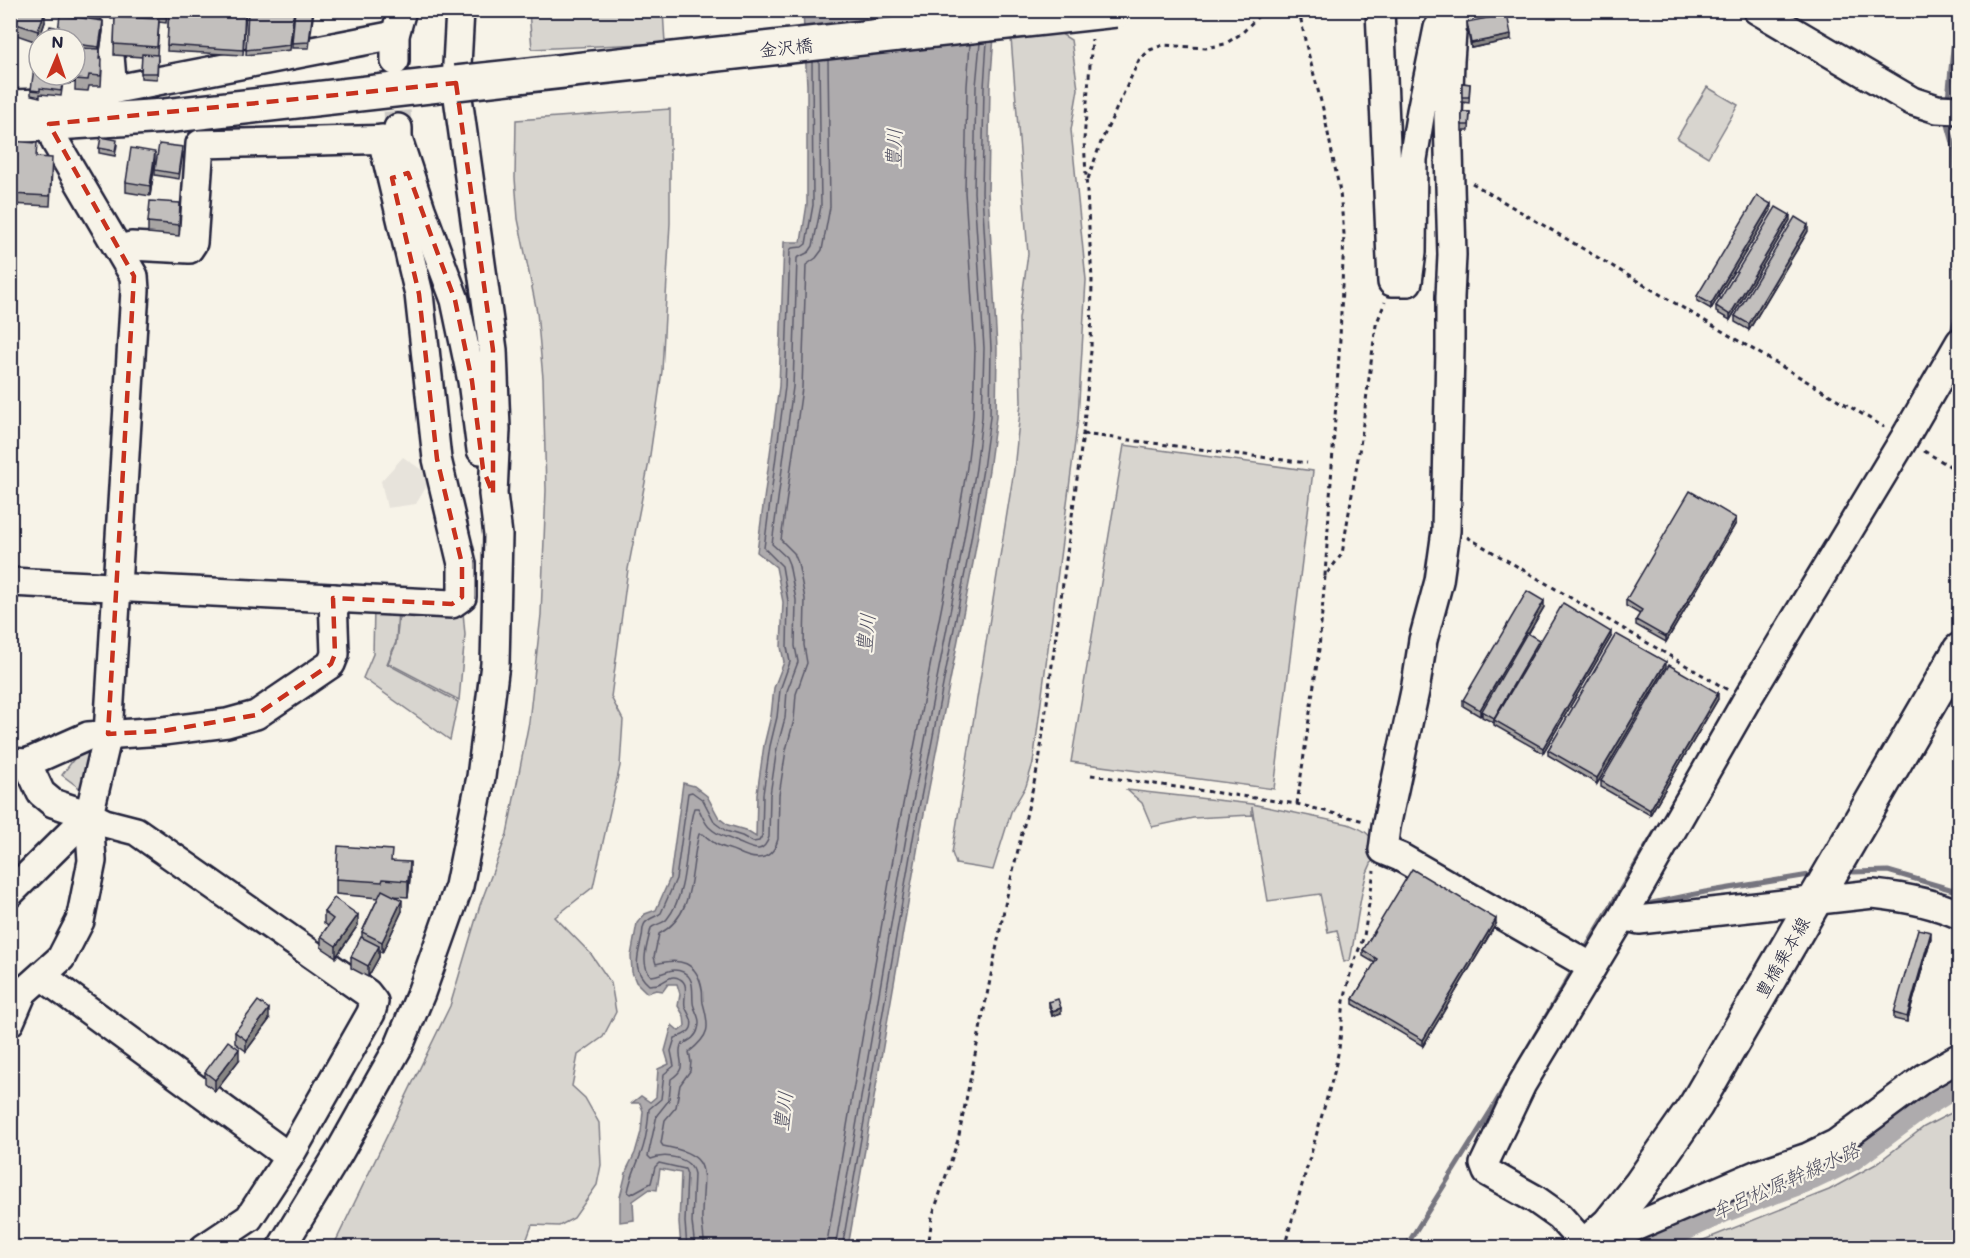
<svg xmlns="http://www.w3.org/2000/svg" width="1970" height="1258" viewBox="0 0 1970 1258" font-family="Mali,'Klee One',sans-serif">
<rect width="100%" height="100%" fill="#f7f3e8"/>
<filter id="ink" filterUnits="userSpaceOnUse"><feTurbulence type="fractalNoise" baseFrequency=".0167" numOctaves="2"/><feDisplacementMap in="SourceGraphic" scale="12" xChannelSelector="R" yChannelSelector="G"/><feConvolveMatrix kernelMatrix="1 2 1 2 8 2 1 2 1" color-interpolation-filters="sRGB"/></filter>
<g filter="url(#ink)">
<path fill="#e7e3db" d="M403,457L432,477L416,504L387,508L381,481Z"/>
<g fill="#d8d5cf" stroke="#7d7c85" stroke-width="1.5">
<path d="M529,11H663L665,43L532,49Z"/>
<path d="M1011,11L1045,24L1071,40L1078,89L1071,130L1086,280L1078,419L1033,763L1026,786L1011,812L993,870L956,864L952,853L1014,470L1021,402L1019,319L1028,254L1011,38Z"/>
<path d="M1707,87L1738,105L1708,157L1677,138Z"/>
<path d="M670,109V223L662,371L649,462L628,569L611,697L623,720L620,766L593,887L555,917L591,954L611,983L616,1012L603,1037L578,1055L572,1086L585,1098L599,1123L601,1165L597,1185L574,1218L559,1226L532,1225L524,1247H333L450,1006L480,905L507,834L529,722L541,615L546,490L543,378L537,312L518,219L515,178L516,120Z"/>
<path d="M1124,445L1313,471L1274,789L1071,762Z"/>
<path d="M374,608L398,609L396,642L387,664L458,702L450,740L363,678L373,654Z"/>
<path d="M400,609L463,612L465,635L459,700L388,663L396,644Z"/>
<path d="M82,748L97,760L89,795L62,775Z"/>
<path d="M1127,790L1252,804L1348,824C1358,828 1369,831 1373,842C1378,853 1371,863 1367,873C1359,898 1356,933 1350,960L1344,962L1337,930L1328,932L1320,894L1268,901L1252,807V815L1193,818L1152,827L1142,803Z"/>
<path d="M1959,1109V1247H1686L1829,1190L1876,1164L1924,1127Z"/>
</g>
<path fill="#aeabad" stroke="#76747f" stroke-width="1.5" d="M803,11H996L990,87L988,192L997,348L996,417L989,470L973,563L920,834L848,1247H681L679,1223L681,1173L660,1169L657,1190L650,1189L633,1201L634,1220L620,1222V1197L627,1169L635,1153L641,1132L643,1111L640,1103H632L641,1096L650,1102L656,1097L658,1069L669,1064L665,1051L672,1025L679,1031L685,1026L684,1016L678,1006L680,994L677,984H668L663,991L656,990L647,993L636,982L632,972L631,956L637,923L645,914L656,910L670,878L683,783L694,786L707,796L719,818L728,825L745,830L756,837L757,794L764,745L771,716L774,688L784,662L781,647L783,602L776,567L757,552L779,386L784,242H801L807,204V85Z"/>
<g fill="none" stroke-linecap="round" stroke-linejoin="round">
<g stroke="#5a5969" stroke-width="1.5">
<path d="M687,1248L685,1222L687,1174L685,1169L659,1163L655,1167L651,1183L631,1194L628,1192C630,1179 635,1169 640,1156C646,1142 648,1125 649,1109L661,1099L664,1074L674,1066L671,1051L675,1038C680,1036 689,1034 691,1028C694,1019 687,1013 685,1006C683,998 690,984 680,979C671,973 665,982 658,984C655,985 652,984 649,985C631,969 638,957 642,937C643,932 642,927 645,923C649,918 656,917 661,913L676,879L688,793L692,792L703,800L715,823L726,831L742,836L753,842L759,841L762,836L763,794L770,746L777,717L780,690L790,662L787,647L788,601L782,566L764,548L785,387L790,250L792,248L802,247L806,244L813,205L812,62"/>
<path d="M695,1248L692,1222L694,1174C691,1157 665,1153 651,1159L648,1156L657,1115L669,1100L671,1079C690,1066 676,1061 681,1045C688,1041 696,1038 698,1029C702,1017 693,1010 693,1002C692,991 695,978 683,972C670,966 662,976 651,976C639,964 648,943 651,928C655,924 663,924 667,919C690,891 684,841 694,808H698C702,814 704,823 710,828C719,837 729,837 739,843C752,848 763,856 769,837L770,795L777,748L785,718L787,691L798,662L795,646L796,600L789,564L786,557L772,544L793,387L797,258L809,252L813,246L821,206L819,61"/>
<path d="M704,1248C705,1236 701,1226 702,1214C703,1171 714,1155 663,1146L661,1143L665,1120L676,1107L680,1085L690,1071L691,1062L689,1052C710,1035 710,1028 703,1003C702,999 703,993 702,989C697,962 680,957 656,964L654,957L659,934C697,914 689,869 699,834H703C708,838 713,843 718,845C724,848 731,849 737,852C755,861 772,862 778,839L779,795L786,750L794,720L796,694L807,663L804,645L805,599L798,563L794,553L781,540L802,388L806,265L816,258L822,250L830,207L828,60"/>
<path d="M826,1248L898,830L951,559L967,467L973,416L975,348L965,192L967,86L970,44"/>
<path d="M835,1248L907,832L960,561L976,468L982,417L984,348L974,192L976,86L980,43"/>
<path d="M842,1248L914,833L967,562L983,469L990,417L991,348L982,192L984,87L987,42"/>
</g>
<g stroke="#76747f" stroke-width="5">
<path d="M1948,98L1957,10"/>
<path d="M1947,121L1955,150L1956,317L1951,336"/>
<path d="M1853,872L1888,871L1960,892"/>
<path d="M1652,903L1705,892L1809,875"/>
<path d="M1583,953L1661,822"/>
<path d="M1405,1248L1492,1109L1575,967"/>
</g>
<path stroke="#aeabad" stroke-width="33" d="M1633,1248L1723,1206L1810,1174L1850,1155L1920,1103L1960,1078"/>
<path stroke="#ccc9c5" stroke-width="27" stroke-dasharray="27 14" stroke-linecap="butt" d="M395,70L398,128"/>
<g stroke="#22223b" stroke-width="32">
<g id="minor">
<path d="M107,10V22L113,90"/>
<path d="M1380,10L1392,282H1408L1412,252L1413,159L1421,111L1438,28"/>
<path d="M1757,10L1912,101L1937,109L1960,110"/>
<path d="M1441,15L1453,18L1491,10"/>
<path d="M1453,18L1450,61L1448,117L1452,255L1450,297V349L1446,531L1439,581L1423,640L1415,691L1386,827L1383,850L1400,857L1592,967"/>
<path d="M395,61V35L402,10"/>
<path d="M10,104L44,103L395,35"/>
<path d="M398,128V139L421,209L455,300L472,381L481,450"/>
<path d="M119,249L131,246L189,249L193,243L200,144L398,139"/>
<path d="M10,582L452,604L462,597V564L437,459L419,294L382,139"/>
<path d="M10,762L27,763L88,736L163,731L227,723L256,715L331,664L335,654L333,598"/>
<path d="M27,763L41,793L53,803L89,815L105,823L136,831L367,993L374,1002L371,1013L289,1157L249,1218L204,1248"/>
<path d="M10,893L89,815"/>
<path d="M1623,916L1639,920L1873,894C1902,897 1932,902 1960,915"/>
<path d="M42,976L289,1157"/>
<path d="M10,1022L23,992L61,958L80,921L92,861L89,815L108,734L135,290L134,276L56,143L49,124"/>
<path d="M1609,1224L1632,1228L1758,1174L1808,1157L1835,1144L1924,1078L1960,1057"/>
<path d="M1585,1245L1559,1216L1535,1199L1487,1172L1484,1164L1522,1084L1623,916L1746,701L1904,439L1960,342"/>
<path d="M281,1248L339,1153L399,1046L421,993L459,886L481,777L495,664L498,535L493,494L496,429L493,350L456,83L460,10"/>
</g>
</g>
<g stroke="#22223b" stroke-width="38">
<g id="major">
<path d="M10,126L165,116L456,83"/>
<path d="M1582,1248L1609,1224L1641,1184L1696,1105L1960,650"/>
</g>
</g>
<g stroke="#22223b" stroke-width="3" stroke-dasharray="4.5 4.5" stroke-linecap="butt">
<path d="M1299,10L1306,45L1323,109L1340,192L1344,234L1340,339L1325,576"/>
<path d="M1088,179L1101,142L1139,60L1150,50L1163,45L1206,48L1225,44L1242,33L1264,10"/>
<path d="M1472,183L1884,427"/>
<path d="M1083,434L1307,463"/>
<path d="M1924,451L1960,472"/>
<path d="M1467,537L1728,690"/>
<path d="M1091,775L1297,804L1364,821"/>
<path d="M1297,804L1319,649L1325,576L1342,554L1360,446L1376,325L1385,302"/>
<path d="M928,1248L932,1217L958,1140L1006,900L1039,762L1083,434L1091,351L1092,280L1084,140L1092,39"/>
<path d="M1284,1248L1334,1073L1339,1049L1344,1001L1351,970L1364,936L1374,871"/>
</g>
<use href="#minor" stroke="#f7f3e8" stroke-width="27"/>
<use href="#major" stroke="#f7f3e8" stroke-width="33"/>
<g stroke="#22223b" stroke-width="38" stroke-linecap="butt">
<path id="major-bridge" d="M456,83L1116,10"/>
</g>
<use href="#major-bridge" stroke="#f7f3e8" stroke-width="33"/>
</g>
<g fill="#a7a4a3" stroke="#22223b" stroke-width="1.5">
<path d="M10,10L45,22L39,39V53L35,51V46L37,42L14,34V37L10,46Z"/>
<path d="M111,10H167L166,23L159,22L157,55L158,60L157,79L141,78L142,57L114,55L115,19H111Z"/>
<path d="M169,10H246L243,55L167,51Z"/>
<path d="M248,10H294L290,50L246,55Z"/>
<path d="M314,10L309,48H292V43Z"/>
<path d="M82,18L102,20L103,31L100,51L102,69L101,86H89L88,91L75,90L76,55H75V39Z"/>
<path d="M1467,22L1511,40L1471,48L1467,27Z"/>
<path d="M64,75L61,96L40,94V97L31,95V90Z"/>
<path d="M1462,83L1470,84L1469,103L1462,102Z"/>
<path d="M1462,112H1470L1469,131H1462Z"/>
<path d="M10,141L36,157L52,169L50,206L10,204Z"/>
<path d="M117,145L115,156L99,153V148Z"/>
<path d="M183,153L179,179L155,175V170Z"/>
<path d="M155,163L150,196L126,192V182Z"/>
<path d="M1771,210L1711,309L1697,301V296Z"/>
<path d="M180,214L179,236L148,233V222Z"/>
<path d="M1790,220L1730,320L1716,312V306Z"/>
<path d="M1808,231L1749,330L1735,322V316Z"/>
<path d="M1736,523L1666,642L1636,625V620L1640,614L1626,606V600Z"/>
<path d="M1544,607L1528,634L1539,644L1611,637L1543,753L1494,725V722V723L1482,717V714L1480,716L1463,706V700Z"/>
<path d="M1666,667L1597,784L1548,755V750Z"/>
<path d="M1718,699L1650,815L1601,787V781Z"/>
<path d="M392,861L410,878L408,897L393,896L402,911L382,953L379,951V957L368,977L351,968V957L362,938V932L378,898L336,894V879Z"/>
<path d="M324,912L358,925L336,957L321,947V936L328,926L324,923Z"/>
<path d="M1496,924L1423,1046L1353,1004V999L1375,963L1363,956V950Z"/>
<path d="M1931,938L1907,1022L1894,1019V1013Z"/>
<path d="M1049,1002L1061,1013L1052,1016L1049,1007Z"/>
<path d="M269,1020L246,1051L235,1043V1032Z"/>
<path d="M239,1060L215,1091L205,1083V1072Z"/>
</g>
<g fill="#888684" stroke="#22223b" stroke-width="1.5">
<path d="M45,11V22L38,42V31Z"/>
<path d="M103,21V31L100,51V60L99,58V47Z"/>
<path d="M55,27V33L52,39H50Z"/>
<path d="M14,32V37L10,46V41Z"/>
<path d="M1511,35V40L1471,48V43Z"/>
<path d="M155,152V163L150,196V186Z"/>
<path d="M1771,204V210L1711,309V304Z"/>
<path d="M1790,215V220L1730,320V315Z"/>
<path d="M1808,225V231L1749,330V324Z"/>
<path d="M1736,518V523L1666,642V637Z"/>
<path d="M1544,601V607L1483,712L1482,711L1480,716V710Z"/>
<path d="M1611,632V637L1543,753V748Z"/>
<path d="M1539,640V646L1494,720V723V718Z"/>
<path d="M1666,662V667L1597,784V778Z"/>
<path d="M1718,693V699L1650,815V810Z"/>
<path d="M410,862V878L408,897V881Z"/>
<path d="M402,900V911L382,953V942Z"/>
<path d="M358,915V925L336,957V946Z"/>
<path d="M1496,919V924L1423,1046V1040Z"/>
<path d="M1931,932V938L1907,1022V1017Z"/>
<path d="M379,946V957L368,977V966Z"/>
<path d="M1061,1008V1013L1052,1016V1011Z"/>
<path d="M269,1009V1020L246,1051V1040Z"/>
<path d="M239,1049V1060L215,1091V1080Z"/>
</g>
<g fill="#c2bfbd" stroke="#22223b" stroke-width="1.5">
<path d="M10,10L45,11L38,31L10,22Z"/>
<path d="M83,10H102L101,20L82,18Z"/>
<path d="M111,10H166V17L111,14Z"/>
<path d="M169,10H245L243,50L167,45Z"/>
<path d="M248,10H294L290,45L246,50Z"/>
<path d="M295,10H313L309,42L292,43Z"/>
<path d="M1507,14L1511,35L1471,43L1467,22Z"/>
<path d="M60,15L103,21L99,47L75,44V39H57Z"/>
<path d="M115,17L159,19L157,47L114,44Z"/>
<path d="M50,26L55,27L50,39L46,38Z"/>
<path d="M10,31L14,32L10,41Z"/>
<path d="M38,38L42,39H39V47L35,46Z"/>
<path d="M77,48L100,49L99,59H102L101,76L89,75L88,80L75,79Z"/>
<path d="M142,54L158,55L157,73H141Z"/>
<path d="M34,68L39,69V75H63L61,91L40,88V91L31,90Z"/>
<path d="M1462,83L1470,84L1469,97H1462Z"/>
<path d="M1462,112H1470L1469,125H1462Z"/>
<path d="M101,137L117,140L115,151L99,148Z"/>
<path d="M10,141L37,143L36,157L52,158L50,196L10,194Z"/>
<path d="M159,144L183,147L179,174L155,170Z"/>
<path d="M131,148L155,152L150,186L126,182Z"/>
<path d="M1757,196L1771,204L1711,304L1697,296Z"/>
<path d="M150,201L180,203L179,225L148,222Z"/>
<path d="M1776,207L1790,215L1730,315L1716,306Z"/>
<path d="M1795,217L1808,225L1749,324L1735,316Z"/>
<path d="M1690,491L1736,518L1666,637L1636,620L1642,610L1626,600Z"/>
<path d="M1527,591L1544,601L1480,710L1463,700Z"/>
<path d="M1563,603L1611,632L1543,748L1494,720Z"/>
<path d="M1527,633L1539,640L1494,718L1482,711Z"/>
<path d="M1616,634L1666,662L1597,778L1548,750Z"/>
<path d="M1669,665L1718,693L1650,810L1601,781Z"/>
<path d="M338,846L392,850L391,861L410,862L408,881L383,879L382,882L336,879Z"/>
<path d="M1412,869L1496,919L1423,1040L1353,999L1377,959L1363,950Z"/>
<path d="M382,890L402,900L382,942L362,932Z"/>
<path d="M334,898L358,915L336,946L321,936L333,919L324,912Z"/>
<path d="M1918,929L1931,932L1907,1017L1894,1013Z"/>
<path d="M361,937L379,946L368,966L351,957Z"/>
<path d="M1058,999L1061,1008L1052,1011L1049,1002Z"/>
<path d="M258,1001L269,1009L246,1040L235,1032Z"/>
<path d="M228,1041L239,1049L215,1080L205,1072Z"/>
</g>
</g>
<path fill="none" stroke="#c8321e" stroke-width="4.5" stroke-dasharray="12 8" stroke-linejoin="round" d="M456,83L493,350V494L483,469L472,381L455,300L408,173L392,178L419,294L437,459L462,564V597L452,604L333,598L335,654L331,664L256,715L163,731L108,734L134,276L49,124Z"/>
<g text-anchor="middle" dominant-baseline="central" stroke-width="4.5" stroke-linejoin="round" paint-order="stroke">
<g font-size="18" fill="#22223b" stroke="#f7f3e8">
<text transform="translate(786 47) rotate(-6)">金沢橋</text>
<text transform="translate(1782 957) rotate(-60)">豊橋乗本線</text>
</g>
<g font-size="20" font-style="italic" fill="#535263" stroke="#f7f3e8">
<text transform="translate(893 148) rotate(-88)">豊川</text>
<text transform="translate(865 633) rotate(-84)">豊川</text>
<text transform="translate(782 1111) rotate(-82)">豊川</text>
<text transform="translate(1785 1180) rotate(-24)">牟呂松原幹線水路</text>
</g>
</g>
<rect width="1970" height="1258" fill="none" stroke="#f7f3e8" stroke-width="36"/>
<rect x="18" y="18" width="1934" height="1222" fill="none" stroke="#22223b" stroke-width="2" filter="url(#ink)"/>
<g transform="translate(57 57) rotate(2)"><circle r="28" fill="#f7f3e8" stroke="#a29fa3" stroke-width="1.5"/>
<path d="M0-4.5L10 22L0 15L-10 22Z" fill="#c8321e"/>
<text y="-9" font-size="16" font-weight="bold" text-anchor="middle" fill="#22223b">N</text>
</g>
</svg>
